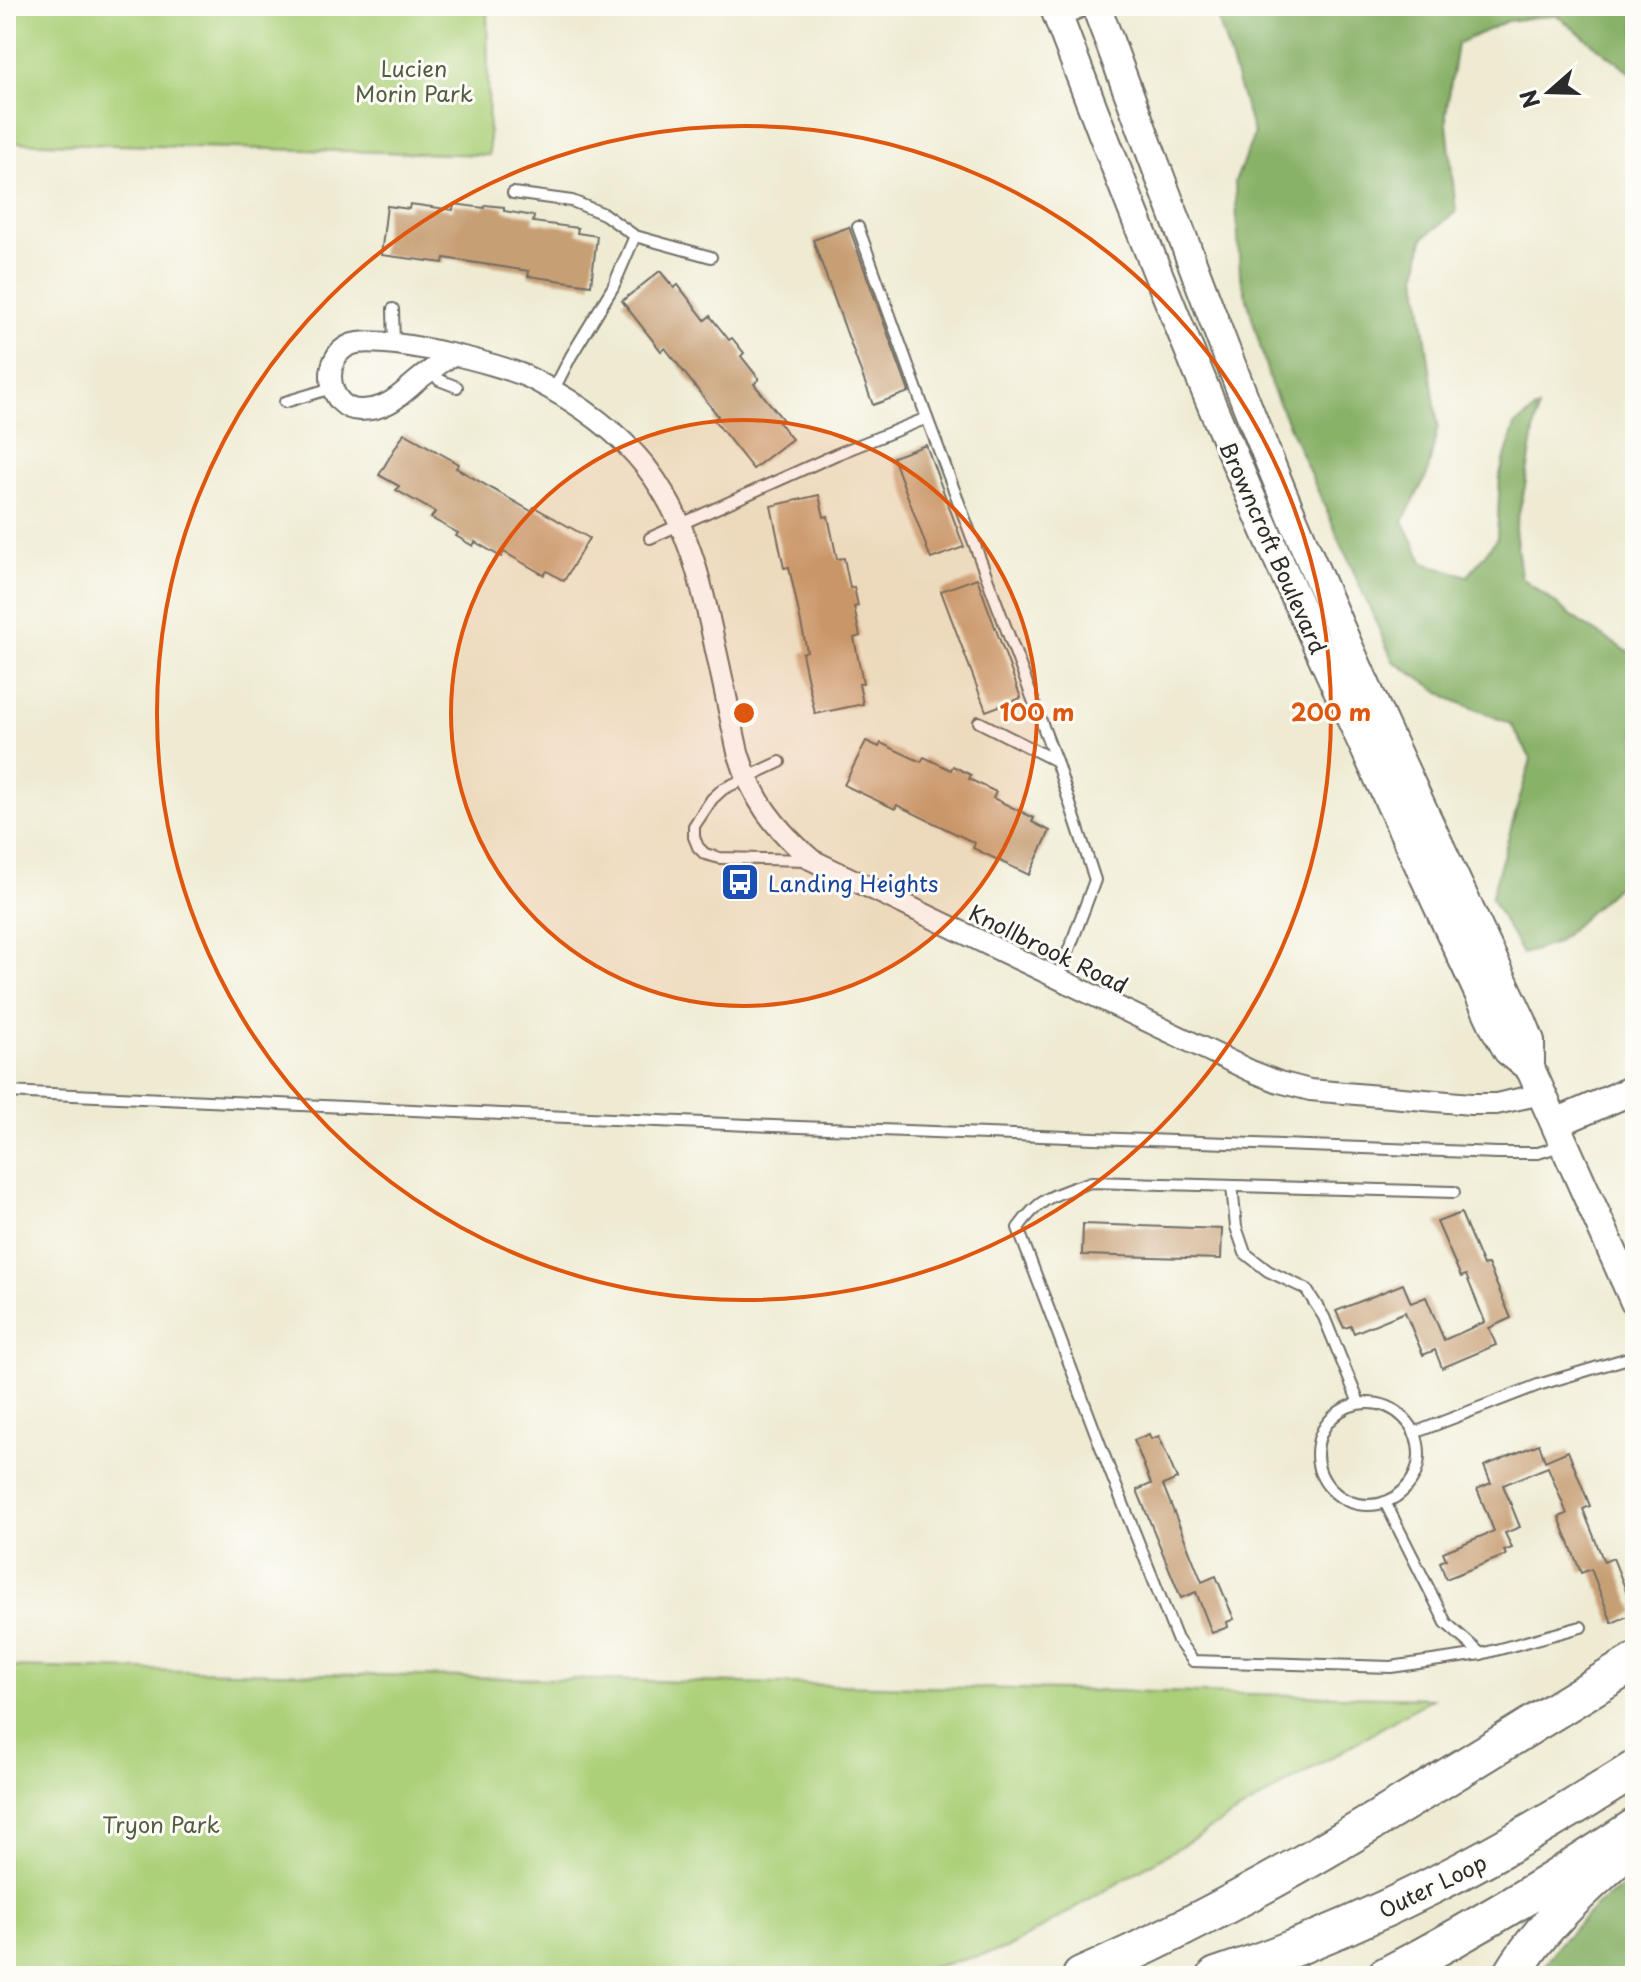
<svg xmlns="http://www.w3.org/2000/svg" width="1641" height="1982" viewBox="0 0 1641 1982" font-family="'Playpen Sans',sans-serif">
<rect width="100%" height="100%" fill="#fdfcf7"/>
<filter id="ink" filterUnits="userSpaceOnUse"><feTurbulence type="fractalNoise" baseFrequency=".0125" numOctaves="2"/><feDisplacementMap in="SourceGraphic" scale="16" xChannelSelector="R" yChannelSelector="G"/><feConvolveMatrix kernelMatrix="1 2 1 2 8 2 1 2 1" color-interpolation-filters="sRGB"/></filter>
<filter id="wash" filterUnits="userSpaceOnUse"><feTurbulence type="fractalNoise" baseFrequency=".006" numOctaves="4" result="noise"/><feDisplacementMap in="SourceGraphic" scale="32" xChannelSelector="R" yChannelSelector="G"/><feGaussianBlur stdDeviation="1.8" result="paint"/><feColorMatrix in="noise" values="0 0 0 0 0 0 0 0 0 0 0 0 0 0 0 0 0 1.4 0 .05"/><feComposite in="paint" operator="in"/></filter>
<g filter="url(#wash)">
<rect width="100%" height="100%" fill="#efebd3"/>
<g fill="#acd079" stroke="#6c7e52" stroke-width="2">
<path d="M6,6H487L489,155L6,142Z"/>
<path d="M6,1667C482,1675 957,1690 1432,1698L1006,1949L897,1976H6Z"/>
</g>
<g fill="#89b269" stroke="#5a6e4a" stroke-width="2">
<path d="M1214,6H1635V76L1556,15L1507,21L1457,44L1446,114L1456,212L1423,238L1417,276L1438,426L1427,475L1403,521L1424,563L1468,576L1497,538L1500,474L1515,425L1538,408L1525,486L1515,530L1521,577L1580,622L1635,656V872L1625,879L1556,943L1522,954L1491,898L1531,759L1511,724L1451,699L1393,661L1271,385L1240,274L1235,182L1254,135Z"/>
<path d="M1635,1878V1976H1538L1558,1945L1596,1906Z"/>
</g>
<g id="blocks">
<g fill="#c79f74">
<path d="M410,204L453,210L454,204L484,208L485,205L504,207V211L534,216L533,222L578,228L577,233L597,236L591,285L528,276L529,271L444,258L443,263L381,255L387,206L409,209Z"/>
<path d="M849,227L909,392L873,405L813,240Z"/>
<path d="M660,271L674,288L678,285L705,320L710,316L729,340L732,338L744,353L741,356L759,379L754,384L783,420L779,423L792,439L753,469L714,420L718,416L665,348L661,351L622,301Z"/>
<path d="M404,433L459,464L456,468L531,511L534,507L589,538L564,581L547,571L544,575L504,552L501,557L475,542L473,546L456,536L458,533L431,518L435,512L396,490L399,486L379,475Z"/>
<path d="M926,445L964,547L931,559L893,457Z"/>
<path d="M819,495L824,517L828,516L837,559L844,558L850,588L854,587L858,606L854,607L860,636L854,638L863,683L859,684L863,704L815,714L802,653L807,651L789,567L784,568L771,506Z"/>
<path d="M977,578L1021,698L986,711L941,591Z"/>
<path d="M866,741L879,747L881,743L921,762L924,757L951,770L953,766L971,775L969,779L996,792L993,798L1034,818L1032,822L1050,831L1029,875L973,848L975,843L897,805L895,809L844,785Z"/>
<path d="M1461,1213L1483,1266L1488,1264L1511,1318L1489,1328L1496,1345L1442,1368L1435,1350L1423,1355L1405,1312L1354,1333L1351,1326L1344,1328L1336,1311L1403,1284L1411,1303L1426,1297L1444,1340L1485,1322L1466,1275L1461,1277L1437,1222Z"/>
<path d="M1083,1224L1222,1229L1221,1259L1082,1255Z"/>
<path d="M1149,1434L1151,1439L1159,1436L1177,1479L1163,1485L1202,1582L1216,1576L1234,1619L1227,1622L1228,1627L1212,1633L1196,1592L1181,1598L1137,1490L1151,1484L1134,1440Z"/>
<path d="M1539,1444L1545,1461L1568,1451L1590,1506L1583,1509L1604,1562L1613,1558L1635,1613L1612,1623L1591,1569L1581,1573L1559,1517L1567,1514L1548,1467L1503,1485L1520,1527L1505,1533L1512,1548L1504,1551L1506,1555L1446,1579L1440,1562L1446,1559L1443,1552L1494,1531L1477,1489L1491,1483L1484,1466Z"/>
</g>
</g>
</g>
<g filter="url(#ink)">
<use href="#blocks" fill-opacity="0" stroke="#706e66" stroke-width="2"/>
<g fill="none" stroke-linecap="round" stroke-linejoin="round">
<g stroke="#706e66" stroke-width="14">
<g id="lane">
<path d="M1063,20L1094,6"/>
<path d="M513,193L572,201L604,214L635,236"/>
<path d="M858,227L927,418L1056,761L1095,880L1058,979"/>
<path d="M393,309L394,345"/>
<path d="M431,370L439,380L457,387"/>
<path d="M553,391L571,356L613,287L635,236L711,257"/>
<path d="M285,402L332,388"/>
<path d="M650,538L837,454L927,418"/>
<path d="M979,722L1056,761"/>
<path d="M780,762L723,789L712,799L694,826V837L698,847L705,854L720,858L808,860"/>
<path d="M6,1092L749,1125L1498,1153H1538L1564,1145"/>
<path d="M1232,1186L1236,1227L1245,1253L1268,1271L1306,1289L1324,1317L1359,1403"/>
<path d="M1454,1192L1091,1182C1056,1194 1041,1196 1018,1228L1110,1471L1177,1639L1193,1661L1391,1667L1481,1654"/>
<circle cx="1368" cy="1454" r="51"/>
<path d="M1414,1433L1538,1385L1635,1356"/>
<path d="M1385,1502L1446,1623L1481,1654L1581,1627"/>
</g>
</g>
<g stroke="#706e66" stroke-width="24">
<path id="street" d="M452,355C441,363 429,371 418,380C399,396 387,410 361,410C327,411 320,357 350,345C377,333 504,364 532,379C573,400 617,430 646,467C687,520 702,583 715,646C723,681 730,717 738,752C752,799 775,829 812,860L1251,1071L1279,1082L1310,1090L1471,1104H1496L1542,1094"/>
</g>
<g stroke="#706e66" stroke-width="32">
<g id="secondary">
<path d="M1054,6C1123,189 1195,371 1274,550C1346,710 1421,869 1495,1028L1508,1051L1530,1068"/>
<path d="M1096,6C1158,170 1217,335 1284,497C1358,675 1440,847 1522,1021L1530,1041V1068L1635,1302"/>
<path d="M1556,1123L1635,1089"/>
</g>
</g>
<g stroke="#706e66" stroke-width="40">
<g id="highway">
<path d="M1081,1976C1276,1891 1453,1771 1635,1662"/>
<path d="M1216,1976C1367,1927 1501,1854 1635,1769"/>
<path d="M1385,1976C1472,1931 1554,1881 1635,1827"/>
<path d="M1511,1976C1537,1932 1573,1898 1611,1864"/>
</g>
</g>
<use href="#lane" stroke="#fff" stroke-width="10"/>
<use href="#street" stroke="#fff" stroke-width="20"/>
<use href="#secondary" stroke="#fff" stroke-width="28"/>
<use href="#highway" stroke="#fff" stroke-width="36"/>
</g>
</g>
<circle cx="744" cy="713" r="293" fill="#df570e" fill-opacity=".12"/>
<g fill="none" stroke="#df570e" stroke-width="4">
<circle cx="744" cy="713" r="293"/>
<circle cx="744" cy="713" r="587"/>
</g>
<defs>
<g id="bus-square" transform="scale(2)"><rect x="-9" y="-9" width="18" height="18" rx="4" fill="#1a4fb4" stroke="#fdfcf7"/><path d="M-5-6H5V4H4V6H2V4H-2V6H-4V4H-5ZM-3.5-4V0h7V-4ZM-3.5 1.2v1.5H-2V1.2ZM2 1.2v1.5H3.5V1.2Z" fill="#fff"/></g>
</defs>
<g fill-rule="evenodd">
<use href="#bus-square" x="740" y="882"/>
</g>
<g text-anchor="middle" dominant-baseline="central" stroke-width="6" stroke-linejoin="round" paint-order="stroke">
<g font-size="22" fill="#525d42" stroke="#fdfcf7">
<text x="414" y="67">Lucien<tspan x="414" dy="25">Morin Park</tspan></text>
<text x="161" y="1823">Tryon Park</text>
</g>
<g font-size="22" fill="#2b2b2b" stroke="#fdfcf7">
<text transform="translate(1274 547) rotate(66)">Browncroft Boulevard</text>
<text transform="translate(1049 948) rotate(26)">Knollbrook Road</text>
<text transform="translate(1432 1885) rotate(-26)">Outer Loop</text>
</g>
<g font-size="22" fill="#164399" stroke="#fdfcf7" text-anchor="start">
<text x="768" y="882">Landing Heights</text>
</g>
</g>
<circle cx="744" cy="713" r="12" fill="#df570e" stroke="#fdfcf7" stroke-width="4"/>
<g font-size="24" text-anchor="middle" font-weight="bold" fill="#df570e" stroke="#fdfcf7" stroke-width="6" stroke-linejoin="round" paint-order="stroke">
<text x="1037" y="721">100 m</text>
<text x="1331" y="721">200 m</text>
</g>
<rect width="1641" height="1982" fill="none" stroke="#fdfcf7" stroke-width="32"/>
<g transform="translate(1549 92) rotate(250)" stroke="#fdfcf7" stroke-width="6" paint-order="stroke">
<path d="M0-6L14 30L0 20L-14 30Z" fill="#2b2b2b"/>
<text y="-12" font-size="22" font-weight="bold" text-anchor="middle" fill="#2b2b2b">N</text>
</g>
</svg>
